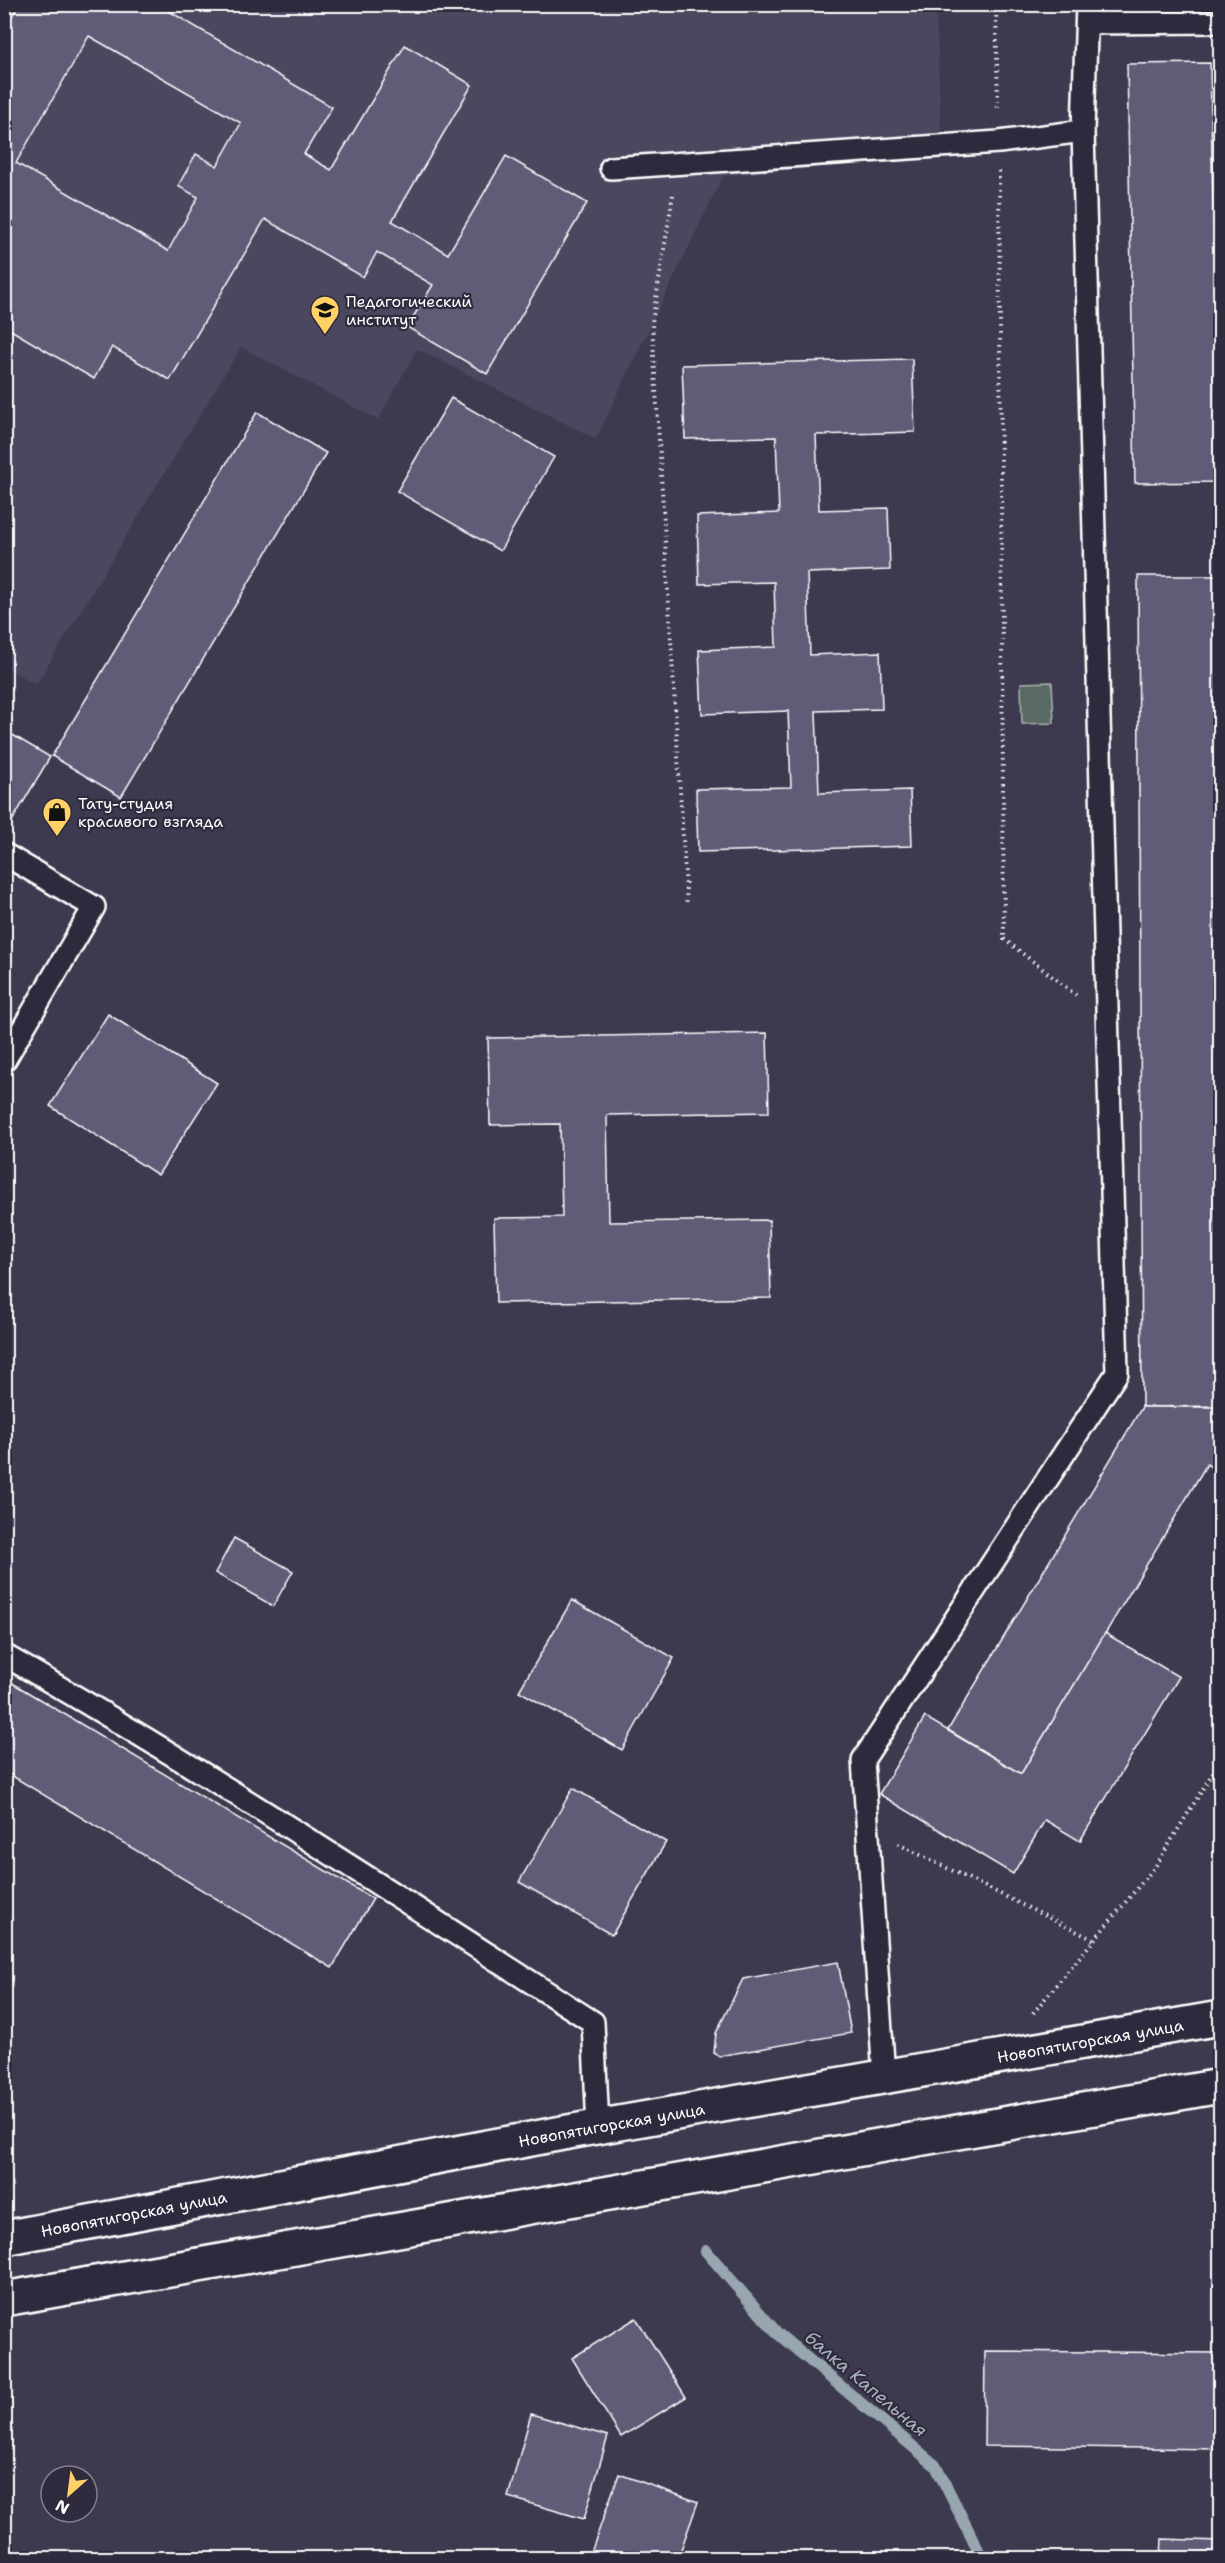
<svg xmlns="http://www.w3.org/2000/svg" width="1225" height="2563" viewBox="0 0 1225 2563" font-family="'Shantell Sans',sans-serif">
<rect width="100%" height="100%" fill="#3d394f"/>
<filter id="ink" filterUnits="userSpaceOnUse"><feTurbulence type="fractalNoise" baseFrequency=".0167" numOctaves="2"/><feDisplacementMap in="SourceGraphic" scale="12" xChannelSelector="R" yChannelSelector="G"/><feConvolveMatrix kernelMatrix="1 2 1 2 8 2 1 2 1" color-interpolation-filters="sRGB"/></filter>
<g filter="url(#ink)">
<path fill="#4b475e" d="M5,5H936L942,156L723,176L596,439L417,349L378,420L241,347L36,685L5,667Z"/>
<path fill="#596b63" stroke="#acb5b1" stroke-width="1.5" d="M1052,682L1054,723L1022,724L1021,683Z"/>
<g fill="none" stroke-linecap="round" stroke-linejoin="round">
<path stroke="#97a6af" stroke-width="12" d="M706,2251L777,2333L936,2466L982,2558"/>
</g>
<g fill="#5f5b78" stroke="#fff" stroke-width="1.5" fill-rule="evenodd">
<path d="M19,4H157L332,107L304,154L331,170L405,45L472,85L392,221L448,254L506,156L587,203L487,374L407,327L433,285L377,252L363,277L265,219L170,380L112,347L94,379L4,326V30ZM89,36L241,123L217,166L196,154L178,186L198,197L168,251L16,163Z"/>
<path d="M1210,63L1219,482L1135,483L1127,64Z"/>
<path d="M912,359L915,432L816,435L819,510L888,508L890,570L807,573L810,655L880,652L882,709L816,711L819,793L910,790L912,846L698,852L696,789L791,787L788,711L702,714L699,650L776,647L774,582L699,584L697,516L779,513L776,437L685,439L682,365Z"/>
<path d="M451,398L554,457L500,551L397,491Z"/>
<path d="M257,412L326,453L121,797L52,756Z"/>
<path d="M1138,576H1219L1220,1406L1142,1407Z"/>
<path d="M4,730L50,757L8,828L4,826Z"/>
<path d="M108,1014L217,1083L158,1175L50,1106Z"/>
<path d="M767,1033L769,1112L607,1115L609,1222L769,1220L771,1298L496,1303L494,1218L562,1217L560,1124L490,1125L488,1038Z"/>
<path d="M1142,1407H1220V1475L1207,1464L1021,1774L948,1730Z"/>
<path d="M234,1538L293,1571L273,1606L215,1573Z"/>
<path d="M572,1600L674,1658L622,1750L519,1691Z"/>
<path d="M1105,1633L1179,1677L1080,1841L1045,1820L1013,1874L879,1794L925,1717L1021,1774Z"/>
<path d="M4,1678L373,1899L332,1968L4,1771Z"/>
<path d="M573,1788L666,1842L612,1935L519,1882Z"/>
<path d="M838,1962L851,2033L719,2056L714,2053L716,2033L743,1979Z"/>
<path d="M636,2318L686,2397L621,2437L572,2358Z"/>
<path d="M985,2351L1220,2353V2449L984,2446Z"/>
<path d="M531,2414L608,2436L584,2519L508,2497Z"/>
<path d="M619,2474L698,2502L678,2558H589Z"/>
<path d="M1162,2539L1220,2541V2558H1161Z"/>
</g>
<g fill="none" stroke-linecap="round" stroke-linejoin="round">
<g stroke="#fff" stroke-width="26">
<g id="service">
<path d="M1087,23L1220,22"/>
<path d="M611,168L999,142L1083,131L1087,4"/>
<path d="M4,854L94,907L4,1061"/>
<path d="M4,1655C205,1770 398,1897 593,2022L598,2127"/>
<path d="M884,2077L863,1760L1117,1373L1083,131"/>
</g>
</g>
<g stroke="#fff" stroke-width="38">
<g id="tertiary">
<path id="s1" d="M4,2238L568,2132L1220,2018"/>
<path d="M4,2299L1220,2086"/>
</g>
</g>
<g stroke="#fff" stroke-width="4" stroke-dasharray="1.5 4.5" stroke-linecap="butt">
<path d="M996,4L998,112"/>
<path d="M999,171L1004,939L1076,995"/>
<path d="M673,195L652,323L687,906"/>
<path d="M898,1844L1094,1940"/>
<path d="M1033,2013L1155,1867L1220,1761"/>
</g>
<use href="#service" stroke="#2f2a3d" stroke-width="21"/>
<use href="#tertiary" stroke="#2f2a3d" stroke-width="33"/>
</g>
</g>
<defs>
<g id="university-pin" transform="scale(1.5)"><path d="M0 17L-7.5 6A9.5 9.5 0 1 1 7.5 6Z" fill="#ffd166" stroke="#2f2a3d"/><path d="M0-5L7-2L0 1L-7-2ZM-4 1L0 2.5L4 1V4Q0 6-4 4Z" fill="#111"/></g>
<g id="shop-pin" transform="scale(1.5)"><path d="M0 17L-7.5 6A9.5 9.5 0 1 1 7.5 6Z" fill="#ffd166" stroke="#2f2a3d"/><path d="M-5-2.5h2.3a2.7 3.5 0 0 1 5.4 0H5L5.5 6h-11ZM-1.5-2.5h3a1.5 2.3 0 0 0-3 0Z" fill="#111"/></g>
</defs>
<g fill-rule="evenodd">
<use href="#university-pin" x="325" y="310"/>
<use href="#shop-pin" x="57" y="812"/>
</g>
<g text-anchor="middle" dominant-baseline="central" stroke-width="4.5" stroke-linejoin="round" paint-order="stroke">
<g font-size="16" fill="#fff" stroke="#2f2a3d" text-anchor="start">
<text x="346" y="301">Педагогический<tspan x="346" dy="18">институт</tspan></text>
<text x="78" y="803">Тату-студия<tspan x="78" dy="18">красивого взгляда</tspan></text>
</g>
<g font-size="16" fill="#fff" stroke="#2f2a3d">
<text stroke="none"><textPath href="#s1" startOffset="1104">Новопятигорская улица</textPath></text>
<text stroke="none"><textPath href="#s1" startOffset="618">Новопятигорская улица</textPath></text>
<text stroke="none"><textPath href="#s1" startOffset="132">Новопятигорская улица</textPath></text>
</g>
<g font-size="18" font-style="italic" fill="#a8b4bc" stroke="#2f2a3d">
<text transform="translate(866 2384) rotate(40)">балка Капельная</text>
</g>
</g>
<rect width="1225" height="2563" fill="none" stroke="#2f2a3d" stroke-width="24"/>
<rect x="12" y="12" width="1201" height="2539" fill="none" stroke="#fff" stroke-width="2" filter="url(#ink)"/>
<g transform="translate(69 2494) rotate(208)"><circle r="28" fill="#2f2a3d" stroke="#827f8b" stroke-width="1.5"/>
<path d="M0-4.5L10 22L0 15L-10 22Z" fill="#ffd166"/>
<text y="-9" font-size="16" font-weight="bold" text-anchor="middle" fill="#ffffff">N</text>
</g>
</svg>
